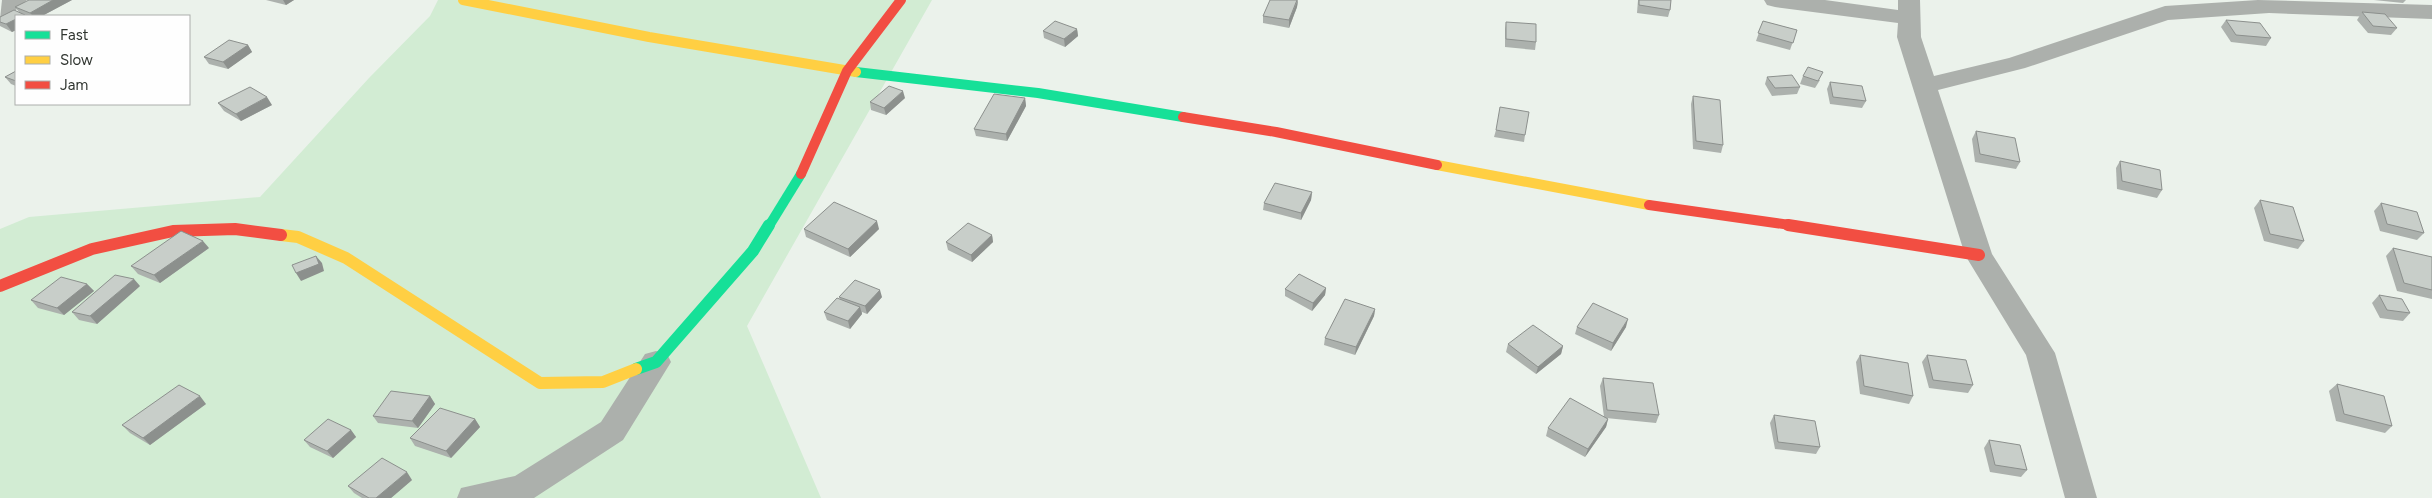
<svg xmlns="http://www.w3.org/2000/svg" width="2432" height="498" viewBox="0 0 2432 498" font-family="Figtree,sans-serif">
<rect width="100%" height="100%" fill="#ebf2eb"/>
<path fill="#d2ecd3" d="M438,0H932L747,326L821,498H0V229L29,217L260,197L369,78L430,16Z"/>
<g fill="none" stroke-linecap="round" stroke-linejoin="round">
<g fill="#acb0ac" fill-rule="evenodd">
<path d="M2,0H27L8,17L0,19Z"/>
<path d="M1764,0H1825L1898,10V0H1920L1921,37L1934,76L2009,58L2165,6L2258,0L2432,5V19L2269,13L2168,20L2025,68L1938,90L1992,254L2055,353L2097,498H2065L2026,355L1965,255L1897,37L1898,23L1775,7L1767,5Z"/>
<path d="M656,351L667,354L671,362L623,440L534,498H457L461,488L515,476L601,422L645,354Z"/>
</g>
<g stroke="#16e098" stroke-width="10">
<path d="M856,72L1038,93L1183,117"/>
<path d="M769,226L801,174"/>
</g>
<path stroke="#16e098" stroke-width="12" d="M636,369L656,362L753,251L769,225"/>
<g stroke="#ffcf43" stroke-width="10">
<path d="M463,0L649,37L856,72"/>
<path d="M1437,165L1649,205"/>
</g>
<path stroke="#ffcf43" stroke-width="12" d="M281,235L298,237L346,258L540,383L603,382L636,369"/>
<g stroke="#f24e42" stroke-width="10">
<path d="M1183,117L1276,132L1437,165"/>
<path d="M801,174L847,71L901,0"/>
<path d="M1649,205L1797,226"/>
</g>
<g stroke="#f24e42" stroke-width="12">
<path d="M1788,225L1979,255"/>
<path d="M0,286L92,249L173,231L235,229L281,235"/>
</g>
</g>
<g fill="#acb1ad">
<path d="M72,0L42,16H16V30L12,32L0,26V17L19,12L15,7Z"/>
<path d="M266,0H294L286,5Z"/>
<path d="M1298,0L1297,7L1289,28L1263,23V16Z"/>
<path d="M1638,0H1671L1670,10L1668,17L1637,13Z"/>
<path d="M2374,0H2406L2403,3Z"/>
<path d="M2362,12L2397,28L2391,35L2368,33L2357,20Z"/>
<path d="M2226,20L2271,38L2266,46L2231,42L2221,27Z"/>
<path d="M1763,21L1797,30L1790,50L1756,41Z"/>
<path d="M1506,22L1536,42L1535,50L1505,47V29Z"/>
<path d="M1077,29L1078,36L1065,47L1044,38L1043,31Z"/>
<path d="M248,45L252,52L228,69L209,64L204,57Z"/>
<path d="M16,71V86L11,84L5,77Z"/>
<path d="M1803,76L1820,80L1815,88L1800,84Z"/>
<path d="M1767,77L1800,87L1797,94L1772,96L1765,84Z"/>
<path d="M1830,82L1866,101L1862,108L1830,104L1827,89Z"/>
<path d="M1693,96L1723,145L1721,153L1693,149L1691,104Z"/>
<path d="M905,98L886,115L871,110L870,102Z"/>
<path d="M1025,98L1026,106L1007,141L976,136L974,129Z"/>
<path d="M218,103L272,105L241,121L224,111Z"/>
<path d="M1496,130L1525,135L1524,142L1494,137Z"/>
<path d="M1976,131L2020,162L2016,169L1975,162L1972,139Z"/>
<path d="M2120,161L2162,190L2157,198L2117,189L2116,168Z"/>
<path d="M1312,192L1311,200L1301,220L1263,210L1264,203Z"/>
<path d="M2260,200L2304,241L2298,249L2264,241L2254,208Z"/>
<path d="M2381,203L2424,233L2417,240L2380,231L2374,211Z"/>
<path d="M804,229H879L850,257L806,237Z"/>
<path d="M992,235L993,242L972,262L948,250L946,242Z"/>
<path d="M209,248L160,283L138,274L131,266Z"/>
<path d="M2393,248L2432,257V299L2397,291L2386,256Z"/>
<path d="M87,284L94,291L64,315L38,308L31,300Z"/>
<path d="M140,286L97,324L79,320L72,312Z"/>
<path d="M1326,288L1325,295L1312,311L1285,296V289Z"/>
<path d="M2379,295L2410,313L2403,321L2380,318L2372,303Z"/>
<path d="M839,297H882L867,314L862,312V314L850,329L827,320L824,312L840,299Z"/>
<path d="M1375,309L1374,316L1355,355L1324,345L1325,338Z"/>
<path d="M1577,327H1626L1611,351L1575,334Z"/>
<path d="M1508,344L1563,346L1561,354L1536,374L1506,352Z"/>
<path d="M1860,355L1913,396L1909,404L1860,394L1856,362Z"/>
<path d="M1927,355L1973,385L1968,393L1929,388L1922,362Z"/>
<path d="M1603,378L1659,415L1656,423L1606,418L1608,419L1606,427L1585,457L1546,436L1548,428L1604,417L1600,386Z"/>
<path d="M2337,384L2392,426L2385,433L2336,421L2329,391Z"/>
<path d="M430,396L435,404L418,428L378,423L373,416Z"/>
<path d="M206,404L150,445L130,433L122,425Z"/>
<path d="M1774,415L1820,447L1816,454L1775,449L1770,423Z"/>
<path d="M475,419L480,427L451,458L415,446L410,438Z"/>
<path d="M351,430L356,437L333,458L310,447L304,440Z"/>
<path d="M1989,440L2027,470L2021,477L1990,472L1984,448Z"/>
<path d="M412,480L391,498H362L354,493L348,486Z"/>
</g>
<g fill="#8c908d">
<path d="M53,0H72L42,16H33L30,13Z"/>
<path d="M283,0H294L286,5Z"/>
<path d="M1298,0L1297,7L1289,28V20Z"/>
<path d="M16,19V30L12,32L6,24Z"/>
<path d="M1077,29L1078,36L1065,47L1064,39Z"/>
<path d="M248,45L252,52L228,69L223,62Z"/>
<path d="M903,91L905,98L886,115L884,108Z"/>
<path d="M267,97L272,105L241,121L236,114Z"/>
<path d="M1025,98L1026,106L1007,141L1006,134Z"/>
<path d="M1312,192L1311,200L1301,220V213Z"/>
<path d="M877,221L879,229L850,257L848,249Z"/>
<path d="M992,235L993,242L972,262L971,255Z"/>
<path d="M203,241L209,248L160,283L154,275Z"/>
<path d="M316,256L322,263L324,271L301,281L296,273Z"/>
<path d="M134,279L140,286L97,324L90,316Z"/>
<path d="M87,284L94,291L64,315L57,308Z"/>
<path d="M1326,288L1325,295L1312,311L1313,303Z"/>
<path d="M880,290L882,297L867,314L865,306Z"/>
<path d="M860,307L862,314L850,329L848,321Z"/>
<path d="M1375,309L1374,316L1355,355L1356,347Z"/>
<path d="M1628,319L1626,327L1611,351L1613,343Z"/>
<path d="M1563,346L1561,354L1536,374L1538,367Z"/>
<path d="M200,396L206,404L150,445L143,438Z"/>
<path d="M430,396L435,404L418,428L412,421Z"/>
<path d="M475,419L480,427L451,458L446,451Z"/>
<path d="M1608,419L1606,427L1585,457L1588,449Z"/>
<path d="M351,430L356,437L333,458L327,451Z"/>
<path d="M407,472L412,480L391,498H376Z"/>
</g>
<g fill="#c8cec9" stroke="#8c908d">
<path d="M29,0H53L30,13L15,7Z"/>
<path d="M1270,0H1297L1289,20L1263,16Z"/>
<path d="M1639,0H1671L1670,10L1639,5Z"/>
<path d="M14,10L25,15L22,16H16V19L6,24L0,22V17Z"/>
<path d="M2362,12L2385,14L2397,28L2373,26Z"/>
<path d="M2226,20L2260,23L2271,38L2236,35Z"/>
<path d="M1055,21L1077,29L1064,39L1043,31Z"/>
<path d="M1763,21L1797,30L1793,43L1758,33Z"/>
<path d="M1506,22L1536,24V42L1506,39Z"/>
<path d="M229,40L248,45L223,62L204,57Z"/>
<path d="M1808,67L1823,72L1818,81L1803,76Z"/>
<path d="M16,71V81L5,77Z"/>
<path d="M1792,75L1800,87L1775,88L1767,77Z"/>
<path d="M1830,82L1862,86L1866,101L1833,97Z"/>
<path d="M889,86L903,91L884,108L870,102Z"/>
<path d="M250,87L267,97L236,114L218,103Z"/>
<path d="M994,94L1025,98L1006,134L974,129Z"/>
<path d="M1693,96L1720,100L1723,145L1696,141Z"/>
<path d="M1500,107L1529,112L1525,135L1496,130Z"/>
<path d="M1976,131L2015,138L2020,162L1980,154Z"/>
<path d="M2120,161L2160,170L2162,190L2122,181Z"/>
<path d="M1275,183L1312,192L1301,213L1264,203Z"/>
<path d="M2260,200L2293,207L2304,241L2270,234Z"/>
<path d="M834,202L877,221L848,249L804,229Z"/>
<path d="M2381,203L2417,212L2424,233L2387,224Z"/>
<path d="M968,223L992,235L971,255L946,242Z"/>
<path d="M181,231L203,241L154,275L131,266Z"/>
<path d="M2393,248L2432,257V290L2404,283Z"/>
<path d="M316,256L319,264L296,273L292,265Z"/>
<path d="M1299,274L1326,288L1313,303L1285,289Z"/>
<path d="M115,275L134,279L90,316L72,312Z"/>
<path d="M61,277L87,284L57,308L31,300Z"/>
<path d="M855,280L880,290L865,306L839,297Z"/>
<path d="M2379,295L2402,299L2410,313L2387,310Z"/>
<path d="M837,298L860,307L848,321L824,312Z"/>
<path d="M1345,299L1375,309L1356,347L1325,338Z"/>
<path d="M1593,303L1628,319L1613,343L1577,327Z"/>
<path d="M1533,325L1563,346L1538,367L1508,344Z"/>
<path d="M1860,355L1908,363L1913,396L1864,386Z"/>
<path d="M1927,355L1966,360L1973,385L1933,380Z"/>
<path d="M1603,378L1653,383L1659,415L1607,410Z"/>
<path d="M2337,384L2384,396L2392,426L2344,414Z"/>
<path d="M179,385L200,396L143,438L122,425Z"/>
<path d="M391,391L430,396L412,421L373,416Z"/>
<path d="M1570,398L1608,419L1588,449L1548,428Z"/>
<path d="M440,408L475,419L446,451L410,438Z"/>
<path d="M1774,415L1815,421L1820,447L1778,442Z"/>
<path d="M328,419L351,430L327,451L304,440Z"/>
<path d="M1989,440L2020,445L2027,470L1995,465Z"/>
<path d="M382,458L407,472L376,498H369L348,486Z"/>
</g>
<rect x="15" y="15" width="175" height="90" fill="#fefefe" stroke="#acaeac"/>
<rect x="25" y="31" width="25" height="8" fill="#16e098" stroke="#acaeac"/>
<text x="60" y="40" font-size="15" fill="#303530">Fast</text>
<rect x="25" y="56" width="25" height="8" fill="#ffcf43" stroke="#acaeac"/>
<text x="60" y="65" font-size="15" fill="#303530">Slow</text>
<rect x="25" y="81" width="25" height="8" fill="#f24e42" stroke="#acaeac"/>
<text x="60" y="90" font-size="15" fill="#303530">Jam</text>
</svg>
